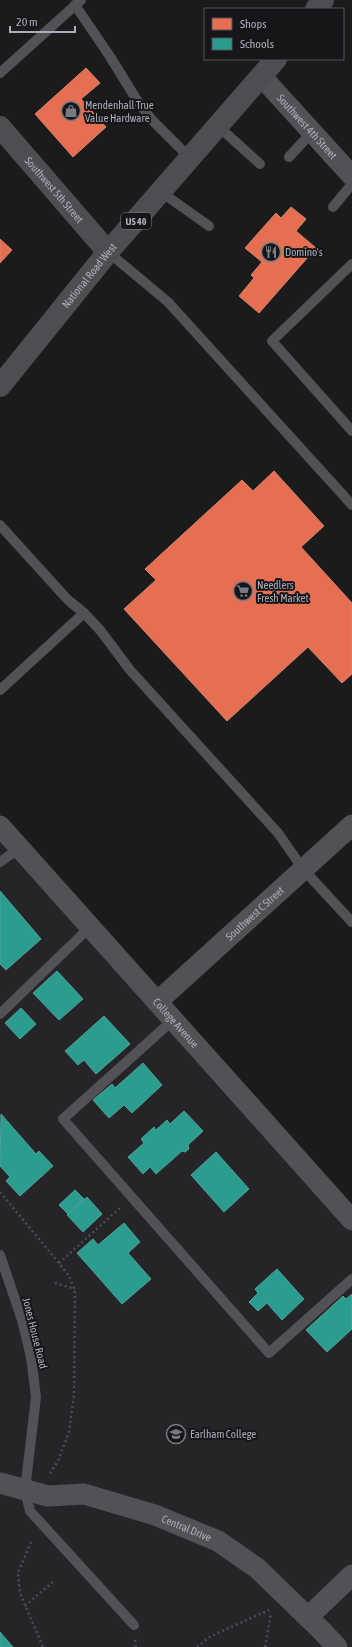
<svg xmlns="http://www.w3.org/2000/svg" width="352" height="1647" viewBox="0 0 352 1647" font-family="'Asap Condensed',sans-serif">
<rect width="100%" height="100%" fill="#1b1b1c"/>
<path fill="#252528" d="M0,826L352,1220V1647H0Z"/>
<g fill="#e76f51" stroke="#d58271">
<path d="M86,68L100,83L81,99L106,127L73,157L35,114Z"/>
<path d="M291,207L306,219L296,231L316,248L259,313L239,296L254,278L251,275L262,262L245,248L276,213L281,218Z"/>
<path d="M0,239L12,250L0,263Z"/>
<path d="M274,471L324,526L301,547L352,603V674L342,683L308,647L227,721L124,609L156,580L145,569L242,480L253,491Z"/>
</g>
<g fill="#2a9d8f" stroke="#51a29c">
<path d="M0,891L41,939L6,970L0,964Z"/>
<path d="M57,971L83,999L59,1020L33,993Z"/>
<path d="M21,1008L36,1024L20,1039L5,1023Z"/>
<path d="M104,1016L130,1044L96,1074L84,1060L78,1065L65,1051Z"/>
<path d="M143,1063L162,1085L132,1113L124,1105L109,1118L93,1100L112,1084L115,1088Z"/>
<path d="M184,1111L203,1131L188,1145L189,1149L185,1152L182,1151L156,1174L150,1167L143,1174L128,1157L144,1143L141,1139L154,1127L156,1130L167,1120L170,1124Z"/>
<path d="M1,1114L36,1154L39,1151L53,1166L20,1196L6,1181L10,1177L0,1166Z"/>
<path d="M216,1152L249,1189L224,1212L191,1175Z"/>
<path d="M75,1190L84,1199L68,1214L59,1205Z"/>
<path d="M87,1197L102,1214L83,1232L67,1215Z"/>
<path d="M124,1223L140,1242L128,1253L151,1279L122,1304L77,1253L93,1239L98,1245Z"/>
<path d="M277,1269L304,1299L282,1320L267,1303L258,1311L249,1302L258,1293L255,1289Z"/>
<path d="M352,1294V1329L327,1352L306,1330L343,1296L346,1299Z"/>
<path d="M0,1632L13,1647H0Z"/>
</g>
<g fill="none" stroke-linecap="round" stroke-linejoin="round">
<g stroke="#4c4c51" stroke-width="2.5" stroke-dasharray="2 3" stroke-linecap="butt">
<path d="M0,1192L59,1263L69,1276L75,1290L74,1395L69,1432L58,1461L49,1475"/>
<path d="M59,1263L120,1208"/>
<path d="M55,1283L75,1289"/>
<path d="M31,1542L18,1573L20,1593L43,1647"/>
<path d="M25,1606L55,1580"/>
<path d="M135,1640L136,1647"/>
<path d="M197,1647L211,1636L269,1610"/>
<path d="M265,1647L271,1613"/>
</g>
<g stroke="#515156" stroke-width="10">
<path d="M75,5L109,55L138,102L152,120L190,158"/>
<path d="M0,73L81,0"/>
<path d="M218,126L260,164"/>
<path d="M289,157L312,132"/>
<path d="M161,192L209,226"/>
<path d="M333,207L352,184"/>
<path d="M108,252L168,302L352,505"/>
<path d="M352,264L272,341L352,431"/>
<path d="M0,525L68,600L84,613L100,630L130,670L278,833L303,869L352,922"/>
<path d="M0,690L84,613"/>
<path d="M0,862L20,848"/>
<path d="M0,1014L91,926"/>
<path d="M173,1020L63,1119L269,1353L352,1279"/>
<path d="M0,1255L22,1320L31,1357L36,1397L25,1490L30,1511L134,1625"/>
</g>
<g stroke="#515156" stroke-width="21">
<path id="s1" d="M262,77L352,176"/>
<path id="s2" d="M0,826L352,1220"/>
<path id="s3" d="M157,1002L352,825"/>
<path id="s4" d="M0,1483L48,1496L84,1494L155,1515L218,1541L257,1568L321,1630L337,1647"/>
<path d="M308,1617L352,1575"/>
</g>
<g stroke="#4e4e52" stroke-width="22">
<path d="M316,9L323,0"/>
<path id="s5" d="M0,127L108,252"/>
<path id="s6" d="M0,386L108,252L276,59"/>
</g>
</g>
<defs>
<g id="shop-ring" transform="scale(1)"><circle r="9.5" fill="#161518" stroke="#797b84" stroke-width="1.5"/><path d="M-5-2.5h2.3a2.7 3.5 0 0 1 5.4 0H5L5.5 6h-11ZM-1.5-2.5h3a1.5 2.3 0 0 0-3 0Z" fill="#797b84"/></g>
<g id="restaurant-ring" transform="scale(1)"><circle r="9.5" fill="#161518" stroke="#797b84" stroke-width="1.5"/><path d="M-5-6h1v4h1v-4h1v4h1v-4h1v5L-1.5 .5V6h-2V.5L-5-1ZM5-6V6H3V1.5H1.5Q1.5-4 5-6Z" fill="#797b84"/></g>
<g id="supermarket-ring" transform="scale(1)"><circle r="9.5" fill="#161518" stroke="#797b84" stroke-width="1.5"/><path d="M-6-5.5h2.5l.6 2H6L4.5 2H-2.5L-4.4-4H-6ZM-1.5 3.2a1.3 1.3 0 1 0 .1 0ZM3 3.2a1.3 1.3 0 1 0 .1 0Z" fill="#797b84"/></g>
<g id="university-ring" transform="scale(1)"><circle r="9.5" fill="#161518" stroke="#797b84" stroke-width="1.5"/><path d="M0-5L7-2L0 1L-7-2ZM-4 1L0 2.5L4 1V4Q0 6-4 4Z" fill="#797b84"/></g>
</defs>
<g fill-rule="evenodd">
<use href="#shop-ring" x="71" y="111"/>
<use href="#restaurant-ring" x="271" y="252"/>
<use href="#supermarket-ring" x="243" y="591"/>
<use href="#university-ring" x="176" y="1434"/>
</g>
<g text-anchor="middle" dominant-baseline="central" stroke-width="4" stroke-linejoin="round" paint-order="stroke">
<rect fill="#161518" stroke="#7f808b" stroke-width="1" x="121" y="213" width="30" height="16" rx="3"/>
<g font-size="10" font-weight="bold" fill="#acaebc">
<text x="136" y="221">US 40</text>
</g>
<g font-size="11" fill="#acaebc" stroke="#161518" text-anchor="start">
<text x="85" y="105">Mendenhall True<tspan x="85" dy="13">Value Hardware</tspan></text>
<text x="285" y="252">Domino's</text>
<text x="257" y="585">Needlers<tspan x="257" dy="13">Fresh Market</tspan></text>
<text x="190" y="1434">Earlham College</text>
</g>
<g font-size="11" fill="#acaebc" stroke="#161518">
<text stroke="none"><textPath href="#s1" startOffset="67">Southwest 4th Street</textPath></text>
<text stroke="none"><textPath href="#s5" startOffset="83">Southwest 5th Street</textPath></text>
<text stroke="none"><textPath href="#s6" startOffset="142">National Road West</textPath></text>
<text stroke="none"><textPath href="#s3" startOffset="132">Southwest C Street</textPath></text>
<text stroke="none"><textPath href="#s2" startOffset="264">College Avenue</textPath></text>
<text transform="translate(35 1333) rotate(76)">Jones House Road</text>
<text stroke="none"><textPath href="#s4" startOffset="194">Central Drive</textPath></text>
</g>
</g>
<rect x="204" y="8" width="140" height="52" fill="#161518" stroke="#52525a"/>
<rect x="212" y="18" width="20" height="12" fill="#e76f51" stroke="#52525a"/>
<text x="240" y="28" font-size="12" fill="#acaebc">Shops</text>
<rect x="212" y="38" width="20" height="12" fill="#2a9d8f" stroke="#52525a"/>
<text x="240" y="48" font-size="12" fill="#acaebc">Schools</text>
<path d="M10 26v6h65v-6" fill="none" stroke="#acaebc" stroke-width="2"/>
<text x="16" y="26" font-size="12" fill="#acaebc" stroke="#161518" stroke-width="3" paint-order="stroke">20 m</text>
</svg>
